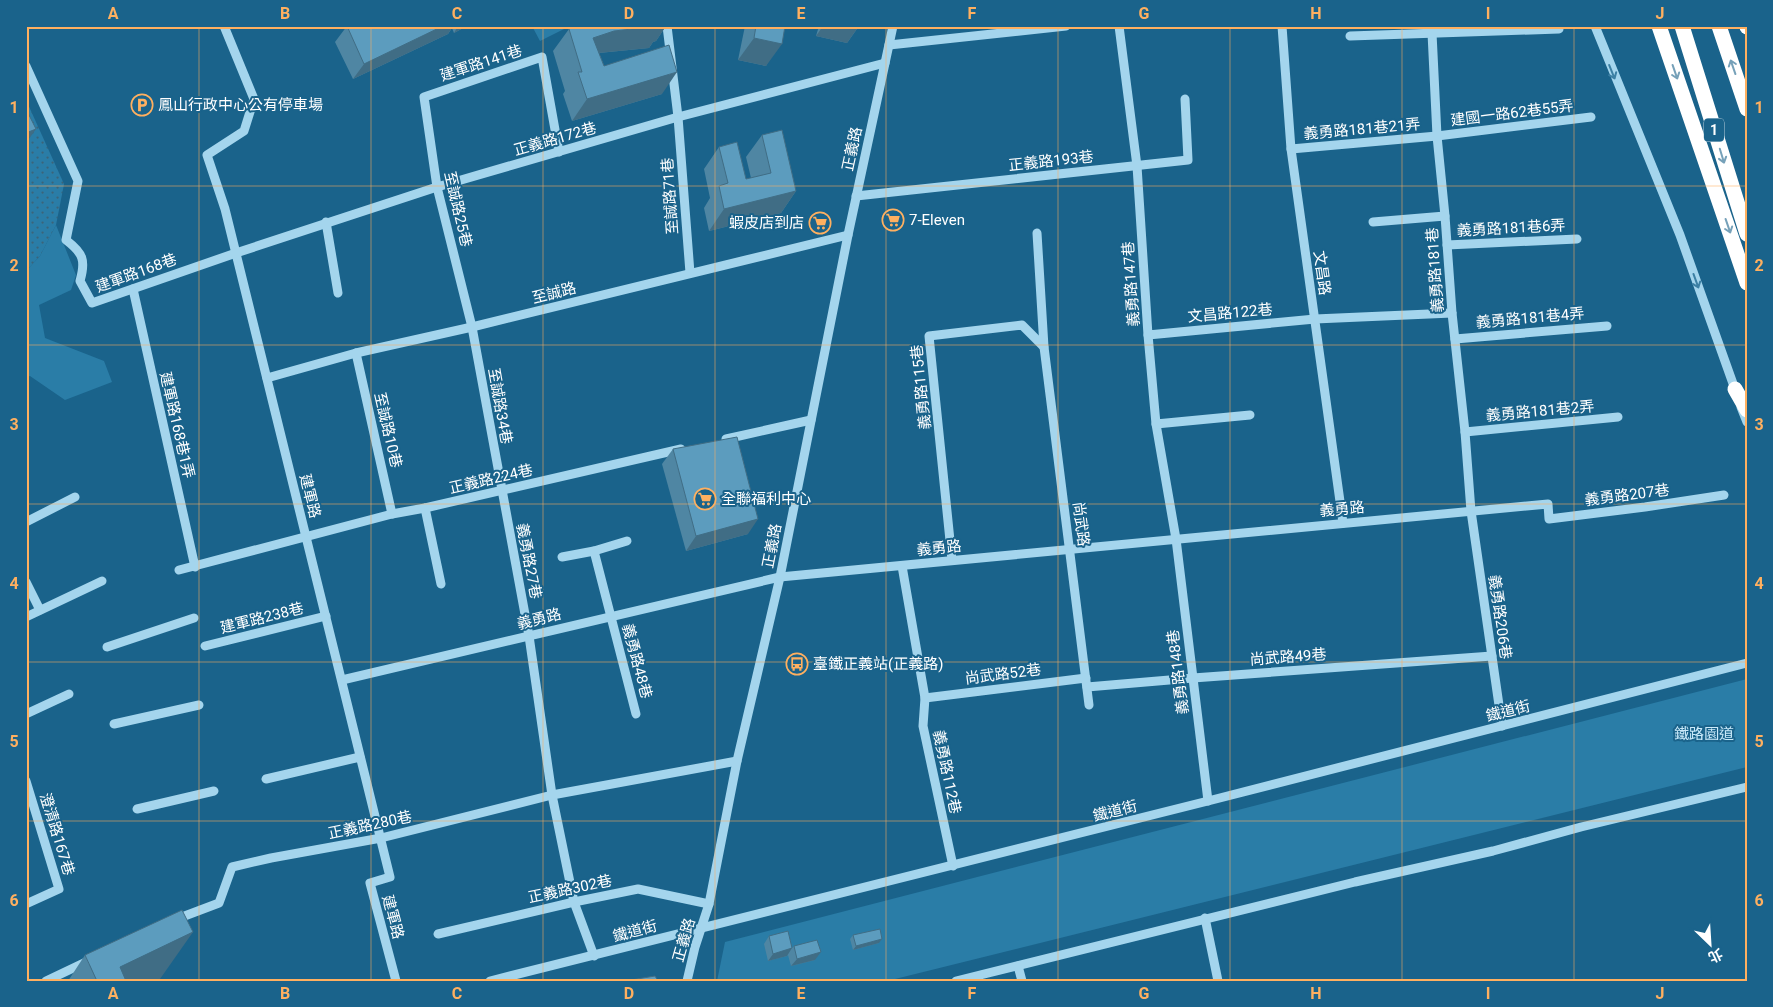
<svg xmlns="http://www.w3.org/2000/svg" width="1773" height="1007" viewBox="0 0 1773 1007" font-family="Roboto,'Noto Sans TC',sans-serif">
<defs>
<pattern id="grass-dots" width="8" height="8" patternUnits="userSpaceOnUse" patternTransform="scale(1.25)"><rect width="8" height="8" fill="#2a7da7"/><path d="M2 2h.1M6 6h.1" fill="none" stroke="#3b647a" stroke-width="1.8" stroke-linecap="round"/></pattern>
</defs>
<rect width="100%" height="100%" fill="#1a638b"/>
<path fill="url(#grass-dots)" d="M26,100L64,184L56,225L40,256L26,271Z"/>
<g fill="#2a7da7">
<path d="M532,26H570L540,41Z"/>
<path d="M56,225L76,275L71,290L39,305L45,338L104,361L112,382L65,400L30,376L26,377V271L40,256Z"/>
<path d="M1747,679V767L887,981H717L725,942Z"/>
</g>
<g fill="none" stroke-linecap="round" stroke-linejoin="round">
<g stroke="#a4d5ed" stroke-width="9">
<path d="M224,26L254,99L244,131L207,155L225,209L390,877L370,883L396,981"/>
<path d="M667,26L678,117L690,273"/>
<path d="M1119,26L1137,166L1148,335L1156,424L1176,539L1208,801"/>
<path d="M1282,26L1291,149L1343,523"/>
<path d="M1430,26L1432,33L1437,136L1445,216L1452,313L1465,432L1471,511L1502,726"/>
<path d="M1595,26L1680,235L1736,392"/>
<path d="M1350,36L1559,29"/>
<path d="M889,45L1066,26"/>
<path d="M26,66L78,181L66,240C83,253 86,260 80,281L92,303L236,253L437,187L678,117L885,63"/>
<path d="M1291,149L1437,136L1591,117"/>
<path d="M559,152L542,57L424,97L437,187L472,327L529,636L552,795L574,902L594,956"/>
<path d="M856,196L1188,160L1185,99"/>
<path d="M326,222L338,293"/>
<path d="M1373,222L1445,216"/>
<path d="M1037,233L1044,347L1089,705"/>
<path d="M1447,245L1577,239"/>
<path d="M133,289L195,567"/>
<path d="M1148,335L1315,319L1452,313"/>
<path d="M1455,339L1607,326"/>
<path d="M356,353L392,514"/>
<path d="M267,378L356,353L472,327L848,235"/>
<path d="M1741,407L1747,422"/>
<path d="M1156,424L1250,415"/>
<path d="M1465,432L1618,417"/>
<path d="M726,439L811,420"/>
<path d="M425,508L441,584"/>
<path d="M26,522L75,497"/>
<path d="M594,551L636,714"/>
<path d="M562,557L594,551L627,541"/>
<path d="M952,560L929,336L1022,325L1044,347"/>
<path d="M902,566L925,698L923,726L953,866"/>
<path d="M179,570L392,514L425,508L681,449"/>
<path d="M26,582L40,610"/>
<path d="M26,617L102,581"/>
<path d="M205,646L326,616"/>
<path d="M107,647L194,618"/>
<path d="M342,680L780,577L1548,504L1549,519L1645,507L1724,495"/>
<path d="M1087,687L1193,678L1492,656"/>
<path d="M925,698L1086,678"/>
<path d="M26,714L69,694"/>
<path d="M114,724L199,705"/>
<path d="M266,779L360,757"/>
<path d="M26,781L59,889L26,904"/>
<path d="M137,809L214,791"/>
<path d="M1205,918L1218,981"/>
<path d="M174,920L219,903L232,867L271,858L381,838L552,795L737,761"/>
<path d="M438,934L574,902L638,889L709,904"/>
<path d="M1018,966L1022,981"/>
<path d="M46,981L88,961"/>
<path d="M490,981L1208,801L1747,663"/>
<path d="M687,981L695,947L709,904L737,761L780,577L848,235L893,26"/>
<path d="M956,981L1355,882L1493,851L1581,827L1747,787"/>
</g>
<g stroke="#fff" stroke-width="15">
<path d="M1659,26L1747,283"/>
<path d="M1682,26L1747,234"/>
<path d="M1719,26L1747,109"/>
<path d="M1747,26V27"/>
<path d="M1735,389L1747,410"/>
</g>
</g>
<g fill="#4f86a3">
<path d="M467,26L454,33L452,28L448,34L353,79L335,42L347,26Z"/>
<path d="M574,26H666L656,41L653,42L649,48L599,53L604,66L662,94L572,121L563,94L565,91L553,51L569,29Z"/>
<path d="M745,26H785L766,66L738,60Z"/>
<path d="M819,26H859L847,43L816,36Z"/>
<path d="M762,135L796,191L781,213L709,231L704,208L710,198L704,169L719,147L746,179L751,178L746,157Z"/>
<path d="M673,449L748,534L686,551L662,464Z"/>
<path d="M853,935L879,943L853,950L850,939Z"/>
<path d="M769,936L792,948L794,946L815,960L791,966L788,955L787,956L768,961L764,944Z"/>
<path d="M85,955L97,981H68Z"/>
</g>
<g fill="#406d85">
<path d="M443,26H453L448,34L353,79L364,64Z"/>
<path d="M458,26H467L454,33Z"/>
<path d="M659,26H666L656,41L653,42L649,48L598,53L593,38L614,31Z"/>
<path d="M823,26H859L847,43L816,36Z"/>
<path d="M754,38L782,44L766,66L738,60Z"/>
<path d="M677,72L662,94L572,121L587,99Z"/>
<path d="M36,129L26,143V133Z"/>
<path d="M796,191L781,213L709,231L724,209Z"/>
<path d="M758,519L748,534L686,551L696,536Z"/>
<path d="M193,932L160,979L156,981H110L120,967Z"/>
<path d="M882,939L879,943L853,950L856,946Z"/>
<path d="M792,948L787,956L768,961L773,954Z"/>
<path d="M821,952L815,960L791,966L797,959Z"/>
</g>
<g fill="#5c9cbe" stroke="#406d85">
<path d="M347,26H443L364,64Z"/>
<path d="M574,26H659L614,31L593,38L604,66L669,45L677,72L587,99L578,72H582L569,29Z"/>
<path d="M756,26H785L782,44L754,38Z"/>
<path d="M26,109L36,129L26,133Z"/>
<path d="M782,130L796,191L724,209L719,186L728,183L719,147L737,142L746,179L771,173L762,135Z"/>
<path d="M737,437L758,519L696,536L673,449Z"/>
<path d="M182,910L193,932L120,967L126,981H97L85,955Z"/>
<path d="M880,929L882,939L856,946L853,935Z"/>
<path d="M788,931L792,948L773,954L769,936Z"/>
<path d="M817,940L821,952L797,959L794,946Z"/>
<path d="M655,976L658,981H625Z"/>
</g>
<defs><path id="oneway-shaft" d="M-6 0H5M1.5-3L5.5 0L1.5 3" fill="none" stroke-width="1.6" stroke-linecap="round" stroke-linejoin="round" transform="scale(1.25)"/></defs>
<g stroke="#76a1b9">
<use href="#oneway-shaft" transform="translate(1733 67) rotate(-109)"/>
<use href="#oneway-shaft" transform="translate(1675 72) rotate(71)"/>
<use href="#oneway-shaft" transform="translate(1722 156) rotate(73)"/>
<use href="#oneway-shaft" transform="translate(1728 226) rotate(71)"/>
</g>
<g stroke="#3c80a4">
<use href="#oneway-shaft" transform="translate(1612 72) rotate(68)"/>
<use href="#oneway-shaft" transform="translate(1696 281) rotate(70)"/>
</g>
<path fill="none" stroke="#ffb060" stroke-width="1" stroke-opacity="0.55" d="M199,26V981M371,26V981M543,26V981M715,26V981M886,26V981M1058,26V981M1230,26V981M1402,26V981M1574,26V981M26,186H1747M26,345H1747M26,504H1747M26,662H1747M26,821H1747"/>
<defs>
<g id="parking-ring" transform="scale(1.125)"><circle r="9.5" fill="#1a638b" stroke="#ffb060" stroke-width="1.5"/><path d="M-3.5-5.5H1a3.5 3.5 0 0 1 0 7H-1V5.5H-3.5ZM-1-3.4V-.6H.8a1.4 1.4 0 0 0 0-2.8Z" fill="#ffb060"/></g>
<g id="supermarket-ring" transform="scale(1.125)"><circle r="9.5" fill="#1a638b" stroke="#ffb060" stroke-width="1.5"/><path d="M-6-5.5h2.5l.6 2H6L4.5 2H-2.5L-4.4-4H-6ZM-1.5 3.2a1.3 1.3 0 1 0 .1 0ZM3 3.2a1.3 1.3 0 1 0 .1 0Z" fill="#ffb060"/></g>
<g id="bus-ring" transform="scale(1.125)"><circle r="9.5" fill="#1a638b" stroke="#ffb060" stroke-width="1.5"/><path d="M-5-6H5V4H4V6H2V4H-2V6H-4V4H-5ZM-3.5-4V0h7V-4ZM-3.5 1.2v1.5H-2V1.2ZM2 1.2v1.5H3.5V1.2Z" fill="#ffb060"/></g>
</defs>
<g fill-rule="evenodd">
<use href="#parking-ring" x="142" y="105"/>
<use href="#supermarket-ring" x="893" y="220"/>
<use href="#supermarket-ring" x="820" y="223"/>
<use href="#supermarket-ring" x="705" y="499"/>
<use href="#bus-ring" x="797" y="664"/>
</g>
<g text-anchor="middle" dominant-baseline="central" stroke-width="4" stroke-linejoin="round" paint-order="stroke">
<rect fill="#1a638b" stroke="#bad0dc" stroke-width="1" x="1704" y="118.5" width="20" height="23" rx="4"/>
<g font-size="14" font-weight="bold" fill="#fff">
<text x="1714" y="130">1</text>
</g>
<g font-size="15" fill="#fff" stroke="#1a638b">
<text transform="translate(481 63) rotate(-18)">建軍路141巷</text>
<text transform="translate(1512 113) rotate(-7)">建國一路62巷55弄</text>
<text transform="translate(1362 129) rotate(-5)">義勇路181巷21弄</text>
<text transform="translate(555 139) rotate(-16)">正義路172巷</text>
<text transform="translate(852 149) rotate(-78)">正義路</text>
<text transform="translate(1051 161) rotate(-6)">正義路193巷</text>
<text transform="translate(670 196) rotate(-94)">至誠路71巷</text>
<text transform="translate(458 209) rotate(77)">至誠路25巷</text>
<text transform="translate(1511 228) rotate(-3)">義勇路181巷6弄</text>
<text transform="translate(1435 270) rotate(-94)">義勇路181巷</text>
<text transform="translate(136 273) rotate(-20)">建軍路168巷</text>
<text transform="translate(1322 273) rotate(82)">文昌路</text>
<text transform="translate(1131 284) rotate(-94)">義勇路147巷</text>
<text transform="translate(554 293) rotate(-14)">至誠路</text>
<text transform="translate(1230 313) rotate(-5)">文昌路122巷</text>
<text transform="translate(1530 318) rotate(-5)">義勇路181巷4弄</text>
<text transform="translate(921 387) rotate(-96)">義勇路115巷</text>
<text transform="translate(500 406) rotate(80)">至誠路34巷</text>
<text transform="translate(1540 411) rotate(-5)">義勇路181巷2弄</text>
<text transform="translate(177 425) rotate(77)">建軍路168巷1弄</text>
<text transform="translate(388 430) rotate(77)">至誠路10巷</text>
<text transform="translate(491 479) rotate(-13)">正義路224巷</text>
<text transform="translate(1627 495) rotate(-7)">義勇路207巷</text>
<text transform="translate(310 496) rotate(76)">建軍路</text>
<text transform="translate(1342 509) rotate(-5)">義勇路</text>
<text transform="translate(1081 524) rotate(83)">尚武路</text>
<text transform="translate(772 546) rotate(-79)">正義路</text>
<text transform="translate(939 548) rotate(-6)">義勇路</text>
<text transform="translate(529 561) rotate(79)">義勇路27巷</text>
<text transform="translate(1500 617) rotate(82)">義勇路206巷</text>
<text transform="translate(262 618) rotate(-14)">建軍路238巷</text>
<text transform="translate(539 619) rotate(-14)">義勇路</text>
<text transform="translate(1288 657) rotate(-4)">尚武路49巷</text>
<text transform="translate(637 661) rotate(75)">義勇路48巷</text>
<text transform="translate(1178 672) rotate(-97)">義勇路148巷</text>
<text transform="translate(1003 674) rotate(-7)">尚武路52巷</text>
<text transform="translate(1508 711) rotate(-14)">鐵道街</text>
<text transform="translate(947 772) rotate(78)">義勇路112巷</text>
<text transform="translate(1115 811) rotate(-14)">鐵道街</text>
<text transform="translate(370 825) rotate(-12)">正義路280巷</text>
<text transform="translate(57 834) rotate(73)">澄清路167巷</text>
<text transform="translate(570 889) rotate(-12)">正義路302巷</text>
<text transform="translate(393 917) rotate(75)">建軍路</text>
<text transform="translate(635 931) rotate(-15)">鐵道街</text>
<text transform="translate(684 940) rotate(-74)">正義路</text>
</g>
<g font-size="15" fill="#fff" stroke="#1a638b" text-anchor="start">
<text x="158" y="105">鳳山行政中心公有停車場</text>
<text x="909" y="220">7-Eleven</text>
<text x="804" y="223" text-anchor="end">蝦皮店到店</text>
<text x="721" y="499">全聯福利中心</text>
<text x="813" y="664">臺鐵正義站(正義路)</text>
</g>
<g font-size="15" fill="#caeafa" stroke="#1a638b">
<text x="1704" y="734">鐵路園道</text>
</g>
</g>
<rect width="1773" height="1007" fill="none" stroke="#1a638b" stroke-width="55"/>
<g transform="translate(1710 944) rotate(155)" stroke="#1a638b" stroke-width="4" paint-order="stroke">
<path d="M0-4L9 19L0 12L-9 19Z" fill="#ffffff"/>
<text y="-8" font-size="14" font-weight="bold" text-anchor="middle" fill="#ffffff">北</text>
</g>
<rect x="28" y="28" width="1718" height="952" fill="none" stroke="#ffb060" stroke-width="2"/>
<g font-size="16" text-anchor="middle" font-weight="bold" fill="#ffb060">
<text x="113" y="19">A</text>
<text x="285" y="19">B</text>
<text x="457" y="19">C</text>
<text x="629" y="19">D</text>
<text x="801" y="19">E</text>
<text x="972" y="19">F</text>
<text x="1144" y="19">G</text>
<text x="1316" y="19">H</text>
<text x="1488" y="19">I</text>
<text x="1660" y="19">J</text>
<text x="14" y="113">1</text>
<text x="1759" y="113">1</text>
<text x="14" y="271">2</text>
<text x="1759" y="271">2</text>
<text x="14" y="430">3</text>
<text x="1759" y="430">3</text>
<text x="14" y="589">4</text>
<text x="1759" y="589">4</text>
<text x="14" y="747">5</text>
<text x="1759" y="747">5</text>
<text x="14" y="906">6</text>
<text x="1759" y="906">6</text>
<text x="113" y="999">A</text>
<text x="285" y="999">B</text>
<text x="457" y="999">C</text>
<text x="629" y="999">D</text>
<text x="801" y="999">E</text>
<text x="972" y="999">F</text>
<text x="1144" y="999">G</text>
<text x="1316" y="999">H</text>
<text x="1488" y="999">I</text>
<text x="1660" y="999">J</text>
</g>
</svg>
